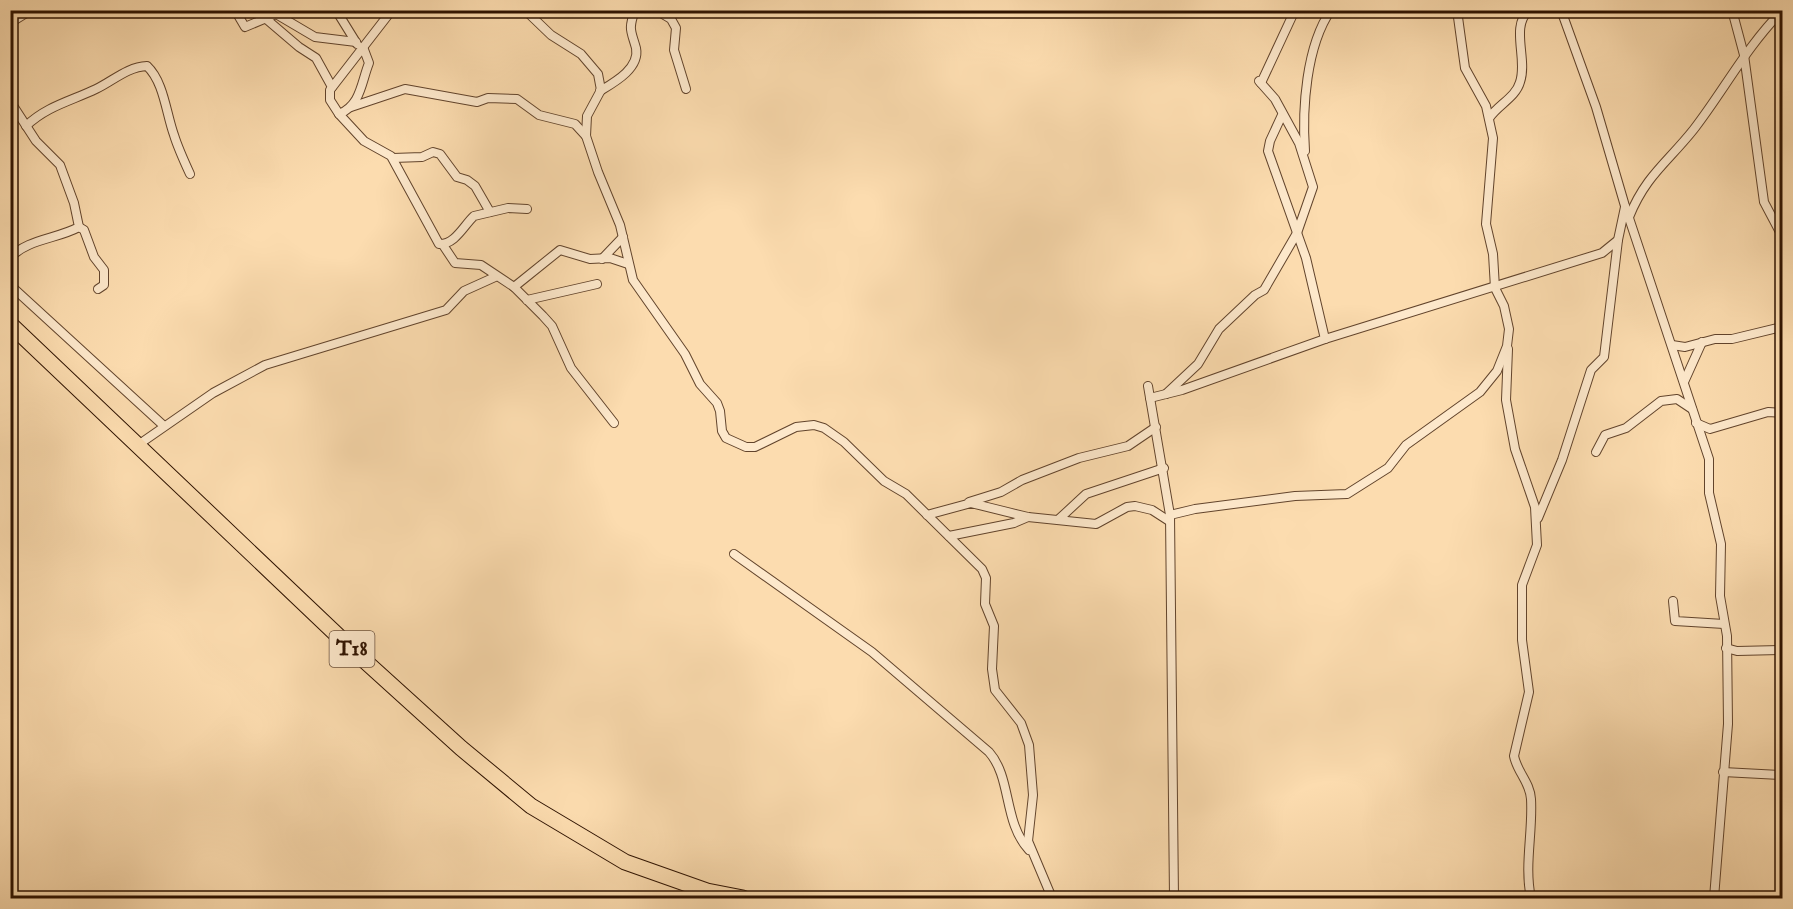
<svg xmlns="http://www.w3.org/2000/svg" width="1793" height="909" viewBox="0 0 1793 909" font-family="'IM FELL English',serif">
<rect width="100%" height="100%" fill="#fcdcaf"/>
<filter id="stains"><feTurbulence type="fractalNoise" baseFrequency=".00333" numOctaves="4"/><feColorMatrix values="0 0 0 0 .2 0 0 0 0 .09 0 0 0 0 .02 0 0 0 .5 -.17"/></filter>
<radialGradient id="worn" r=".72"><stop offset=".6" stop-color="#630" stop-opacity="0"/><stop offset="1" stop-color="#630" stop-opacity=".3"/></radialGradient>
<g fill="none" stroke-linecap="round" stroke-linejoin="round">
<g stroke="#62442c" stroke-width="10">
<g id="street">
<path d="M235,10L245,27L276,14L315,37L356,42"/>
<path d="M336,10L357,44"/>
<path d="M392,10L330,90V100L339,114L364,141L391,156L439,244C455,245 464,225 474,216L508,208L527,209"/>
<path d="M525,10L551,35L581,54L598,74L601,90L587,116L586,136L598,172L620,225L633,280L685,354L700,384L717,403L720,411L722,431L726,438L746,447H755L796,427L814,425L824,428L844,442L884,481L906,494L982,569L986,578L985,604L994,626L992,669L995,690L1021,723L1029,745L1033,795L1028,841L1052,898"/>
<path d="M656,10L671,19L676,28L674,50L686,89"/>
<path d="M1561,10L1596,107L1625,206L1709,459V493L1721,544L1720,596L1727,636L1728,724L1714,898"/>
<path d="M1732,10L1744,55L1764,202L1782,236"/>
<path d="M265,18L299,47L316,58L332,87"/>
<path d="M10,23L31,10"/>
<path d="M1261,83L1295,10"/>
<path d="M600,91C615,82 640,68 636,48C631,30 628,30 635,10"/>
<path d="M10,101L36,141L60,165L74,203L79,227C57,239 27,239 10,258"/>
<path d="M351,107L405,89L477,102L488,98L517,99L539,115L575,124L586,136"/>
<path d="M339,114C361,105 361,83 369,63L363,47"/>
<path d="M1282,115L1270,141L1268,151L1306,258L1325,339"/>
<path d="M1490,117C1498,105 1516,97 1520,82C1528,59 1510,27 1529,10"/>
<path d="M26,126C47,106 71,101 96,89C113,81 127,67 147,66C164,82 166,113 174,135C178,148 184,161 190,174"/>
<path d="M1305,151C1302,109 1306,46 1331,10"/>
<path d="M393,158L422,157L433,152L440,154L457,177L467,180L475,186L490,212"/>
<path d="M1629,217C1646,175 1668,162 1694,129C1724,90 1747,46 1782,11"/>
<path d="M79,227L84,230L94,257L104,270V285L98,289"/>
<path d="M443,245L455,263L481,265L514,287L543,316L552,326L571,368L614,423"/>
<path d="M602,259L623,237"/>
<path d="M10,285L164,426"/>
<path d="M514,287L560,250L590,259L610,258L628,264"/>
<path d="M527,300L597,284"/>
<path d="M1672,345L1685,347L1715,339H1732L1782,327"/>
<path d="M1508,349L1506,400L1515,449L1535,507L1537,545L1522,585V640L1529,692L1514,756C1517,772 1530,782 1531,799C1533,832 1524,866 1531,898"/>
<path d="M1684,382L1702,342"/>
<path d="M1148,386L1170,515L1174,898"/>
<path d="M1166,394L1198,364L1219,329L1255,295L1264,290L1297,233L1313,187L1299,143L1275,99L1259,81"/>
<path d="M1150,398L1182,390L1325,339L1602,253L1618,240L1625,207"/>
<path d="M1696,423L1710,429L1768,412L1782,413"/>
<path d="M138,445L213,393L265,365L446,310L464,291L495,277"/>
<path d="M1596,452L1605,435L1626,428L1661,401L1677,399L1692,409"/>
<path d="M969,502L1001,492L1022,480L1079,458L1128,446L1156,427"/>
<path d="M927,515L971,503L1028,517L1096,524L1127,507L1135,506L1152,510L1169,521"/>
<path d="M1170,515L1195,509L1295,496L1347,494L1388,468L1406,445L1480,392L1497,371L1507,346L1509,329L1504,306L1495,288L1493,254L1486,224L1493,138L1486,106L1465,68L1457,10"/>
<path d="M1538,518L1562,460L1591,370L1604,357L1618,240"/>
<path d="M1059,519L1086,494L1164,468"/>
<path d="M949,536L1014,523L1028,517"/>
<path d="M734,554L872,652L989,752C1012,778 1003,822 1029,850"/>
<path d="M1673,601L1675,621L1724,624"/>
<path d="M1726,648L1737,651L1782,650"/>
<path d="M1723,772L1782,775"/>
</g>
</g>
<g stroke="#2e1200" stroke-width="17">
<path id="highway" d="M10,324L355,652L461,748L531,806L625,862L707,891L743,898"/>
</g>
<use href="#street" stroke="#fde8cb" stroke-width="8"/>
<use href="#highway" stroke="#fcdcaf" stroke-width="15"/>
</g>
<g text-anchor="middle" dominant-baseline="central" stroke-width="5" stroke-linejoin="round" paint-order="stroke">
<rect fill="#fde8cb" stroke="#6c523d" stroke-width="1.5" x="329.5" y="631" width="45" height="36" rx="4.5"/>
<g font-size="21" font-weight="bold" fill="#2e1200">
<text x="352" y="649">T18</text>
</g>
</g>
<rect width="1793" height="909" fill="none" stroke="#fcdcaf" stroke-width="36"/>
<rect x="12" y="12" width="1769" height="885" fill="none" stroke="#2e1200" stroke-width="3"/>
<rect x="18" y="18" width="1757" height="873" fill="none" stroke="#2e1200" stroke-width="1.5"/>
<rect width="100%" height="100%" filter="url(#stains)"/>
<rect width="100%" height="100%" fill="url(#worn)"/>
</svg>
